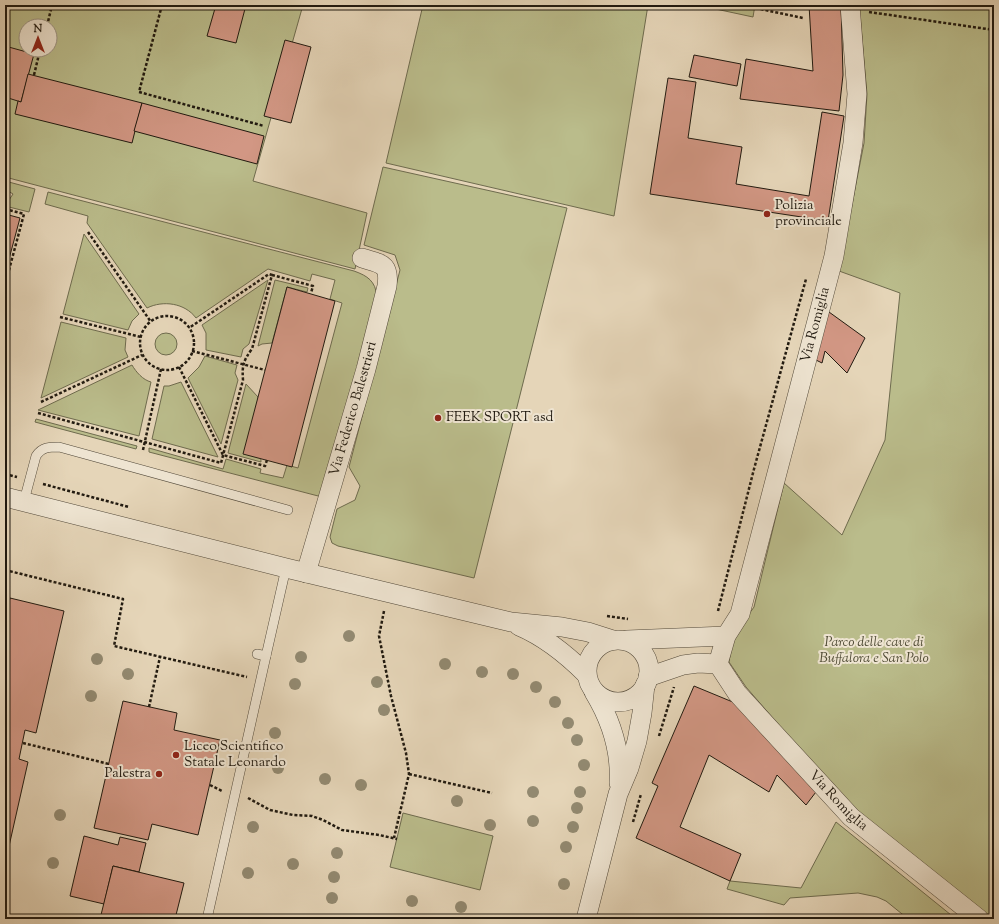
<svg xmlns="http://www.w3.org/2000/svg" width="999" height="924" viewBox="0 0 999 924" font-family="'Sorts Mill Goudy',serif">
<rect width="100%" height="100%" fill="#e5d5b8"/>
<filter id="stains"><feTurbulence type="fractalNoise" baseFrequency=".005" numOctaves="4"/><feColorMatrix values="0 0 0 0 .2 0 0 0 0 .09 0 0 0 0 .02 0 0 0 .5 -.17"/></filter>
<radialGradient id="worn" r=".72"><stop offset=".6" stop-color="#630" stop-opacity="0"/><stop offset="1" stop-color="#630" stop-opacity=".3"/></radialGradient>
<g fill="#babc8b" stroke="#6e6b4e" fill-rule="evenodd">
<path d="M5,5H303L253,181L367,213L355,269L5,177ZM26,26H50V50H26Z"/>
<path d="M423,5H648L614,216L386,163Z"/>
<path d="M697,5H755L753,17Z"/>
<path d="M859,5H994V919L855,813L746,687L729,662L733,637L754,607L784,483L842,535L885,440L900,293L839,271L864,143L867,94Z"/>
<path d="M383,167L567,208L474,578L338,546L332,543L330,537L337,509L355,500L360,486L349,467L400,270L395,255L364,245Z"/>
<path d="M5,181L35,189L29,212L5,206V197L9,200L13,194L5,189Z"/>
<path d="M48,192L354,271C368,276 375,281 377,296L322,497L149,452V448L223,469L226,459L261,469L260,473L283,478L287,465L298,468L342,303L330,299L335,280L312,274L310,281L268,269L196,318C185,303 163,300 147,308L87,223L88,216L45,204Z"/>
<path d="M84,234L139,314L132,321L128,330L63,314Z"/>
<path d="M268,280L249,344L243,349L241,357L206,350V333L202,325Z"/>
<path d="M275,280L308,288L307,292L287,287L272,343L262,344L258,346Z"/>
<path d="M61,322L126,338L125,350L128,357L41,398Z"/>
<circle cx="166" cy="344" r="11"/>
<path d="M205,356L237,365L235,373L238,380L221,444L188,378L199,367Z"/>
<path d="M132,365C136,372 143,380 151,382L139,436L38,410Z"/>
<path d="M181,382L218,457L152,439L164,386H169Z"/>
<path d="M246,384L258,397L261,462L228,453Z"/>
<path d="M36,419L137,446L136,449L35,422Z"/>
<path d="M403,813L493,836L480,890L390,867Z"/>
<path d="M836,822L956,919H914L907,918L886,901L877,897L858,893L790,898L784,905L727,889L730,881L801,888Z"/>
</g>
<g fill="#d29784" stroke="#211a10">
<path d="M216,5H246L236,43L207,36Z"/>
<path d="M809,5H841L843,75L839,111L740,99L746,59L813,71Z"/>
<path d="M285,40L311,47L291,123L264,116Z"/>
<path d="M5,46L34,54L21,102L5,97Z"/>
<path d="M694,55L741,64L737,86L689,77Z"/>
<path d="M28,74L142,103L132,143L15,114L18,101L21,102Z"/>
<path d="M668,78L696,82L688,138L742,147L736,184L809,196L822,112L844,116L828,221L650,194Z"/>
<path d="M142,103L264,136L257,164L134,131Z"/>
<path d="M5,214L20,218L5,274Z"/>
<path d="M287,287L335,301L292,467L243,454Z"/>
<path d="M829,312L865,338L847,373L825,351L822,363L812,358Z"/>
<path d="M10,598L64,611L36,733L25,730L19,759L28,762L5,864V620Z"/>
<path d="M694,686L740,705L819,788L806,805L777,775L769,792L709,755L680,827L741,854L730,881L636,838L658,786L652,783Z"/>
<path d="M123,701L177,713L174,730L220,740L198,835L152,824L148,840L94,828Z"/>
<path d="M84,836L118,845L120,837L146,843L139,872L113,866L104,904L70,896Z"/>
<path d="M113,866L184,883L175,919H100Z"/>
</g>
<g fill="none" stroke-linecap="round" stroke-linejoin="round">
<g stroke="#52493a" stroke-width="10">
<g id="service">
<path d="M24,501L36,456C42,447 49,447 59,447L288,510"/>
<path d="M257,654L266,656L286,568"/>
<path d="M207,919L266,656"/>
</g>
</g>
<g stroke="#52493a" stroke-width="20">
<g id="minor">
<path id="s1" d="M850,5L857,94L853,143L834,256L740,614L726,636L718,664L737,693L851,817L979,919"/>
<path d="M5,497L286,568L511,622L562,627L588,632L613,640"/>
<path id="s2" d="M306,573L366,369L387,286C390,263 381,264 362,258"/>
<path d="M519,626C545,637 566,654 586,674"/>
<circle cx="618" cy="671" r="31"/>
<path d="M627,640L726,636"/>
<path d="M648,677L683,665L698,663L718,664"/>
<path d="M594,692C611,720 621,749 619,783"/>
<path d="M586,919L618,794L629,768L637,741L642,713L645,685"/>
</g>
</g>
<g stroke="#211a10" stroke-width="2.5" stroke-dasharray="3 2" stroke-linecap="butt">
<path d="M162,5L139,92L264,126"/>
<path d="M741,5L803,18"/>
<path d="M869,12L994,30"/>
<path d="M47,26L52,5"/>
<path d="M34,75L40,50"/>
<path d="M5,209L24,214L5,285"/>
<path d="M88,232L151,322"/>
<path d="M272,275L313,286L311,293"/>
<circle cx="167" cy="343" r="27"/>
<path d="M60,317L141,337"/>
<path d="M192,351L265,370"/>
<path d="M179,367L223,455L265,466L267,460"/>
<path d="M41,402L142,355"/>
<path d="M38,413L221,463L243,380C242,366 243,361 252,349L272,275L269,274L189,328"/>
<path d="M143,450L161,369"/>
<path d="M5,474L17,477"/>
<path d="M43,484L129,507"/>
<path d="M5,570L123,599L114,646L247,677"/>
<path d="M384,611L379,636L391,696L406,753L409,774L394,838"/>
<path d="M718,611L754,469L806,279"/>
<path d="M607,616L628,619"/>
<path d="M149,707L160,657"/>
<path d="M659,736L674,687"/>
<path d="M23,743L109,764"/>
<path d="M409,774L492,793"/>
<path d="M210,785L222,791"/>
<path d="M248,798L270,810L293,815L312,816L323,820L342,830L379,835L397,839"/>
<path d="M633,822L641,794"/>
</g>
<use href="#service" stroke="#eee4d1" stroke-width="9"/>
<use href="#minor" stroke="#eee4d1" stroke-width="19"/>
</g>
<g fill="#928970">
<circle cx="349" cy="636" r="6"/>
<circle cx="301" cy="657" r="6"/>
<circle cx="97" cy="659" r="6"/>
<circle cx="445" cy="664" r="6"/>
<circle cx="482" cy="672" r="6"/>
<circle cx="128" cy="674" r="6"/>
<circle cx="513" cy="674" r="6"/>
<circle cx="377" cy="682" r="6"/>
<circle cx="295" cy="684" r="6"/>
<circle cx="536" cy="687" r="6"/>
<circle cx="91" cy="696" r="6"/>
<circle cx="555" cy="702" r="6"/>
<circle cx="384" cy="710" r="6"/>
<circle cx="568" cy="723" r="6"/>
<circle cx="275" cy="733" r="6"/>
<circle cx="577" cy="740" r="6"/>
<circle cx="584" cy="765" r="6"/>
<circle cx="278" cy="768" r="6"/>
<circle cx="325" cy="779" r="6"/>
<circle cx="361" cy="785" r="6"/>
<circle cx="533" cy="792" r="6"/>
<circle cx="580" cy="792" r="6"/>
<circle cx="457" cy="801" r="6"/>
<circle cx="577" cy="808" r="6"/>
<circle cx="60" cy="815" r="6"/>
<circle cx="533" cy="821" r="6"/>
<circle cx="490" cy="825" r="6"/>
<circle cx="253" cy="827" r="6"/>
<circle cx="573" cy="827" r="6"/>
<circle cx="566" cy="847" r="6"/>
<circle cx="337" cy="853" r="6"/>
<circle cx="53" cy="863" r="6"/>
<circle cx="293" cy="864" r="6"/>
<circle cx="248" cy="873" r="6"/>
<circle cx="334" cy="877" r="6"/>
<circle cx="564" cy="884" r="6"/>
<circle cx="332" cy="898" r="6"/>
<circle cx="412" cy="901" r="6"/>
<circle cx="461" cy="907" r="6"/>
</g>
<g fill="#8f2418" stroke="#eee4d1" stroke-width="1.5">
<circle cx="767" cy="214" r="4"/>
<circle cx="438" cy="418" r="4"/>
<circle cx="176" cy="755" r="4"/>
<circle cx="159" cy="774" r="4"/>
</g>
<g text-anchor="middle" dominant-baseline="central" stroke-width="4" stroke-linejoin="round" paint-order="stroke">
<g font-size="14" fill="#211a10" stroke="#eee4d1" text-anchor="start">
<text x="775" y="206">Polizia<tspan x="775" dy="16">provinciale</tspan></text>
<text x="446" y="418">FEEK SPORT asd</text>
<text x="184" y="747">Liceo Scientifico<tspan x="184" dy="16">Statale Leonardo</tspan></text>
<text x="151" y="774" text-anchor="end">Palestra</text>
</g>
<g font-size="14" fill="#211a10" stroke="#eee4d1">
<text transform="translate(816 325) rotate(-75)">Via Romiglia</text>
<text stroke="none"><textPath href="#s2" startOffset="171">Via Federico Balestrieri</textPath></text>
<text stroke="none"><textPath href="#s1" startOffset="861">Via Romiglia</textPath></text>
</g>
<g font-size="14" font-style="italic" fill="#4f4b35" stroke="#eee4d1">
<text x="874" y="643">Parco delle cave di<tspan x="874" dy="16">Buffalora e San Polo</tspan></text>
</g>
</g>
<rect width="999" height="924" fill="none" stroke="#e5d5b8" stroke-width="20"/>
<rect x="6" y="6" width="987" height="912" fill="none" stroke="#211a10" stroke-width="2"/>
<rect x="10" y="10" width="979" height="904" fill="none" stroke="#211a10"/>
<g transform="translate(38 38)"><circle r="19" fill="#eee4d1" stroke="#9c9384"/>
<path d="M0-3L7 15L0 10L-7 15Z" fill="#8f2418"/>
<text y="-6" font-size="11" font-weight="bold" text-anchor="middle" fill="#211a10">N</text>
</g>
<rect width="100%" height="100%" filter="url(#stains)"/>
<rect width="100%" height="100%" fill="url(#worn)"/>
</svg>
